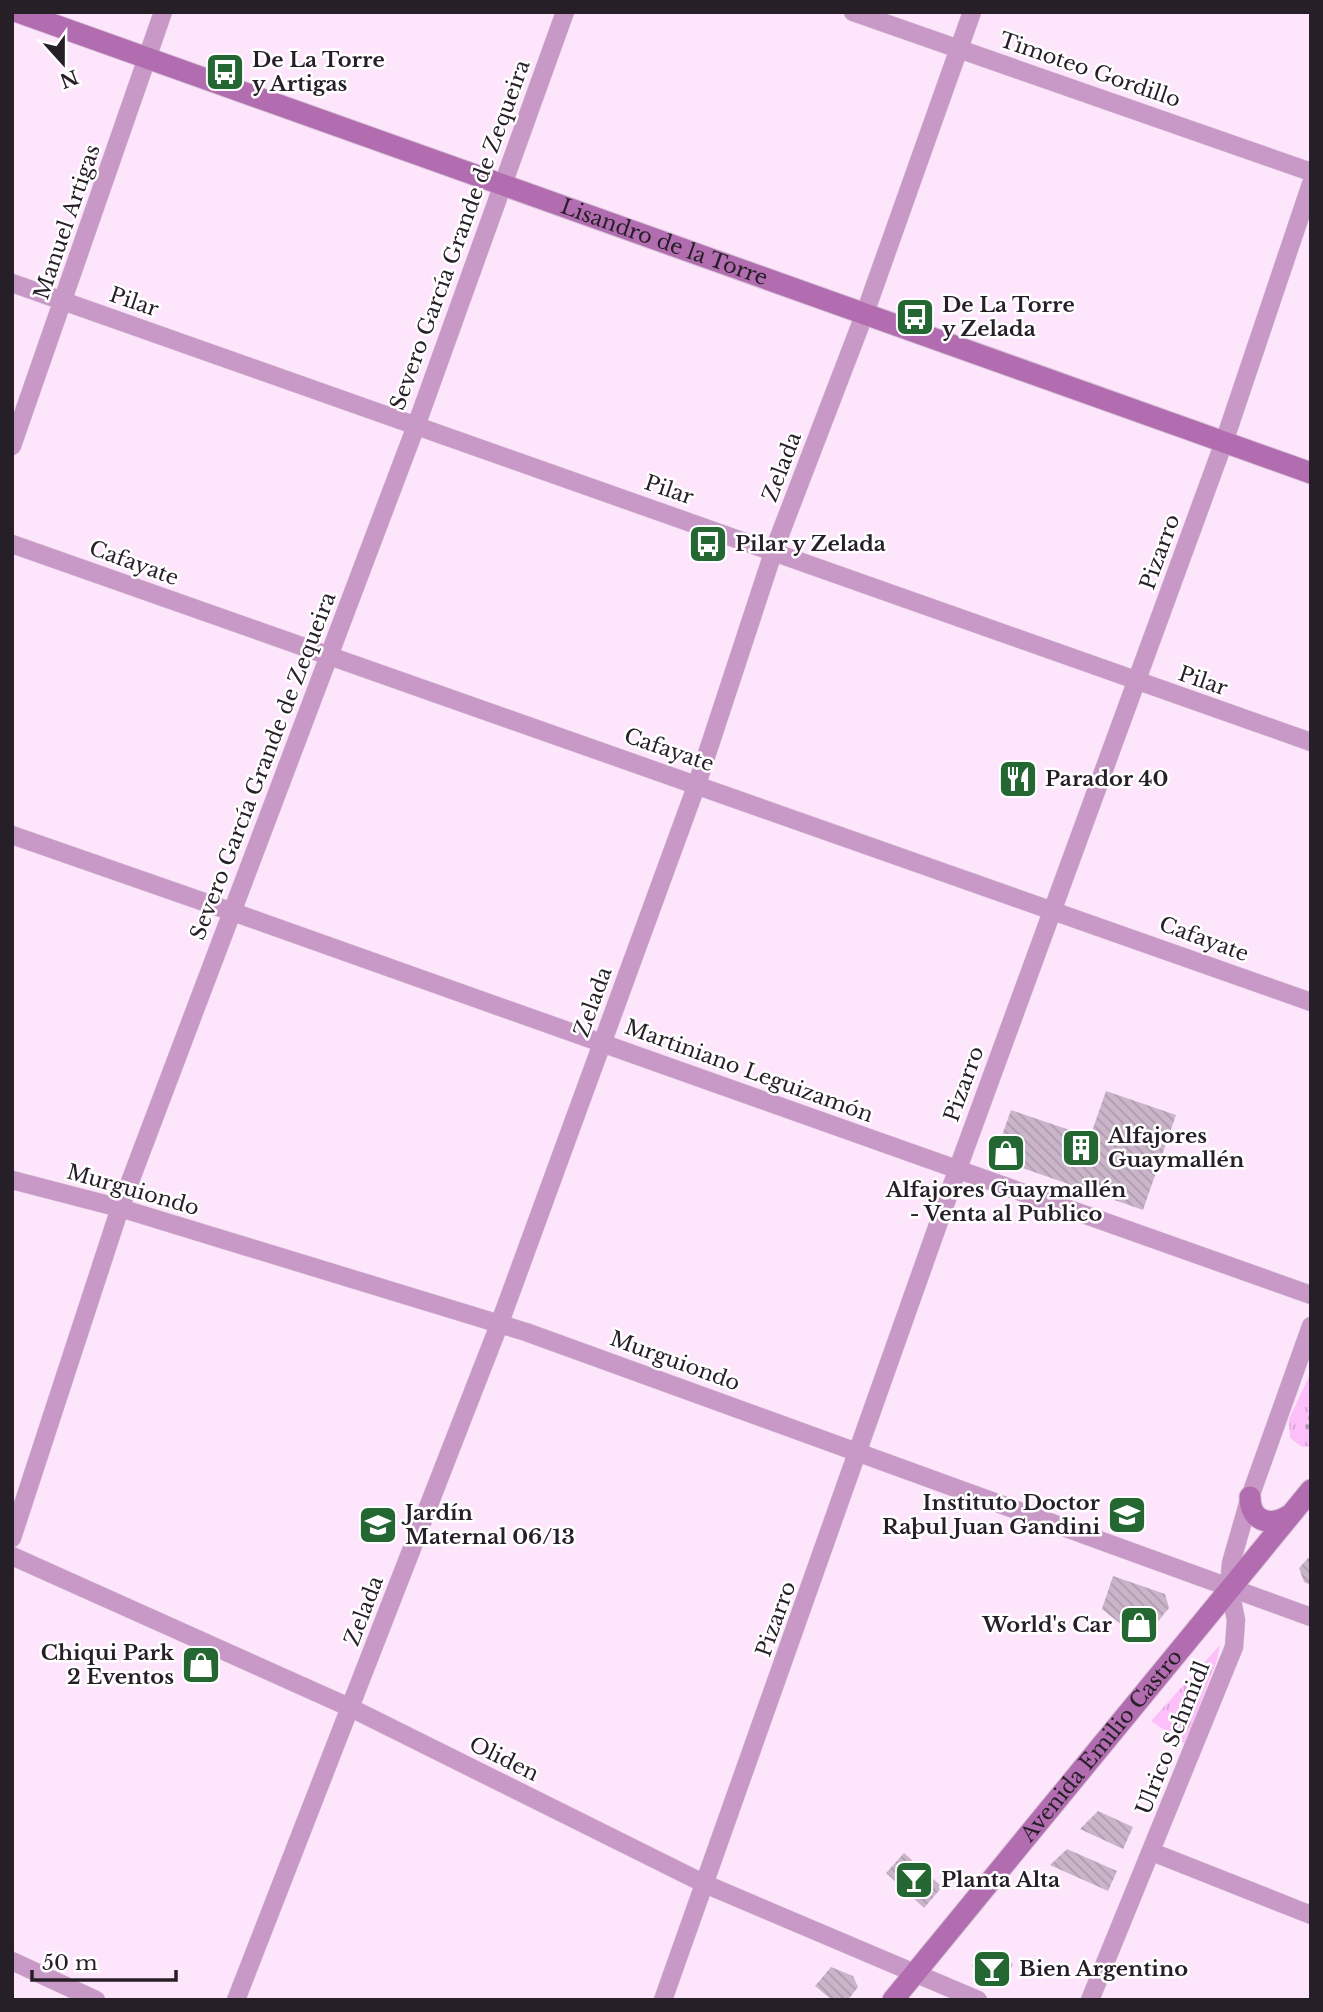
<svg xmlns="http://www.w3.org/2000/svg" width="1323" height="2012" viewBox="0 0 1323 2012" font-family="'Libre Baskerville',serif">
<defs>
<pattern id="park-tufts" width="24" height="20" patternUnits="userSpaceOnUse" patternTransform="scale(1.75)"><rect width="24" height="20" fill="#fcbffa"/><path d="M3 7l-1-3M5 7V3M7 7l1-3M15 17l-1-3M17 17v-4M19 17l1-3" fill="none" stroke="#d8a4d6"/></pattern>
<pattern id="building-back-hatch" width="6" height="6" patternUnits="userSpaceOnUse" patternTransform="scale(1.75)"><rect width="6" height="6" fill="#cab4c9"/><path d="M-1 5l2 2M0 0l6 6M5-1l2 2" fill="none" stroke="#ae9aad"/></pattern>
</defs>
<rect width="100%" height="100%" fill="#fde6fc"/>
<g fill="url(#park-tufts)">
<path d="M1311,1372V1446L1302,1447L1290,1438L1289,1419Z"/>
<path d="M1220,1645L1217,1660L1185,1744L1151,1721Z"/>
</g>
<g fill="url(#building-back-hatch)">
<path d="M1106,1091L1176,1115L1143,1210L994,1158L1011,1110L1090,1137Z"/>
<path d="M1311,1555V1585L1304,1582L1299,1568Z"/>
<path d="M1113,1576L1165,1594L1169,1608L1142,1641L1102,1609Z"/>
<path d="M1098,1811L1133,1827L1123,1849L1080,1829Z"/>
<path d="M1067,1849L1117,1871L1108,1891L1050,1865Z"/>
<path d="M904,1853L942,1887L924,1908L886,1873Z"/>
<path d="M985,1950L1013,1964L1002,1987L975,1974L972,1965Z"/>
<path d="M831,1967L853,1976L858,1987L848,2000H832L815,1986Z"/>
</g>
<g fill="none" stroke-linecap="round" stroke-linejoin="round">
<g stroke="#d6c2d6" stroke-width="19">
<g id="street">
<path d="M853,12L1311,172"/>
<path d="M12,283L1311,742"/>
<path d="M12,446L163,12"/>
<path d="M12,544L1311,1002"/>
<path d="M12,835C446,985 877,1143 1311,1295"/>
<path d="M12,1180L120,1208L526,1332L1311,1617"/>
<path d="M12,1538L120,1208L416,426L565,12"/>
<path d="M12,1556L351,1708L705,1884L978,2000"/>
<path d="M1152,1852L1311,1915"/>
<path d="M12,1961L96,2000"/>
<path d="M236,2000L499,1325L697,784L774,550L865,313L972,12"/>
<path d="M663,2000L957,1171L1224,442L1311,184"/>
<path d="M1090,2000L1234,1647L1236,1620L1229,1586L1231,1563L1250,1497L1311,1326"/>
</g>
</g>
<g stroke="#d6c2d6" stroke-width="23">
<g id="secondary">
<path id="s1" d="M18,12L1311,473"/>
<path d="M1250,1497C1250,1521 1269,1527 1288,1516"/>
<path id="s2" d="M893,2000L1311,1490"/>
</g>
</g>
<path stroke="#ae9cad" stroke-width="3.5" stroke-dasharray="5 5" stroke-linecap="butt" d="M1311,1415L1307,1427L1311,1430"/>
<use href="#street" stroke="#c898c6" stroke-width="18"/>
<use href="#secondary" stroke="#b26cb0" stroke-width="21"/>
</g>
<defs>
<g id="bus-square" transform="scale(2.0125)"><rect x="-9" y="-9" width="18" height="18" rx="4" fill="#246732" stroke="#fff"/><path d="M-5-6H5V4H4V6H2V4H-2V6H-4V4H-5ZM-3.5-4V0h7V-4ZM-3.5 1.2v1.5H-2V1.2ZM2 1.2v1.5H3.5V1.2Z" fill="#fff"/></g>
<g id="restaurant-square" transform="scale(2.0125)"><rect x="-9" y="-9" width="18" height="18" rx="4" fill="#246732" stroke="#fff"/><path d="M-5-6h1v4h1v-4h1v4h1v-4h1v5L-1.5 .5V6h-2V.5L-5-1ZM5-6V6H3V1.5H1.5Q1.5-4 5-6Z" fill="#fff"/></g>
<g id="building-square" transform="scale(2.0125)"><rect x="-9" y="-9" width="18" height="18" rx="4" fill="#246732" stroke="#fff"/><path d="M-4-6H4V6H1V3H-1V6H-4ZM-2.5-4.3h1.7v1.8h-1.7ZM.8-4.3h1.7v1.8H.8ZM-2.5-1h1.7V.8h-1.7ZM.8-1h1.7V.8H.8Z" fill="#fff"/></g>
<g id="shop-square" transform="scale(2.0125)"><rect x="-9" y="-9" width="18" height="18" rx="4" fill="#246732" stroke="#fff"/><path d="M-5-2.5h2.3a2.7 3.5 0 0 1 5.4 0H5L5.5 6h-11ZM-1.5-2.5h3a1.5 2.3 0 0 0-3 0Z" fill="#fff"/></g>
<g id="school-square" transform="scale(2.0125)"><rect x="-9" y="-9" width="18" height="18" rx="4" fill="#246732" stroke="#fff"/><path d="M0-5L7-2L0 1L-7-2ZM-4 1L0 2.5L4 1V4Q0 6-4 4Z" fill="#fff"/></g>
<g id="bar-square" transform="scale(2.0125)"><rect x="-9" y="-9" width="18" height="18" rx="4" fill="#246732" stroke="#fff"/><path d="M-6-5H6L.8 .8V4.5H3.5V6h-7V4.5H-.8V.8Z" fill="#fff"/></g>
</defs>
<g fill-rule="evenodd">
<use href="#bus-square" x="225" y="72"/>
<use href="#bus-square" x="915" y="317"/>
<use href="#bus-square" x="708" y="544"/>
<use href="#restaurant-square" x="1018" y="779"/>
<use href="#building-square" x="1081" y="1148"/>
<use href="#shop-square" x="1006" y="1153"/>
<use href="#school-square" x="1127" y="1515"/>
<use href="#school-square" x="378" y="1525"/>
<use href="#shop-square" x="1139" y="1625"/>
<use href="#shop-square" x="201" y="1665"/>
<use href="#bar-square" x="914" y="1880"/>
<use href="#bar-square" x="992" y="1969"/>
</g>
<g text-anchor="middle" dominant-baseline="central" stroke-width="5" stroke-linejoin="round" paint-order="stroke">
<g font-size="21" font-weight="bold" fill="#271f27" stroke="#fff" text-anchor="start">
<text x="252" y="60">De La Torre<tspan x="252" dy="24">y Artigas</tspan></text>
<text x="942" y="305">De La Torre<tspan x="942" dy="24">y Zelada</tspan></text>
<text x="735" y="544">Pilar y Zelada</text>
<text x="1045" y="779">Parador 40</text>
<text x="1108" y="1136">Alfajores<tspan x="1108" dy="24">Guaymallén</tspan></text>
<text x="1006" y="1190" text-anchor="middle">Alfajores Guaymallén<tspan x="1006" dy="24">- Venta al Publico</tspan></text>
<text x="1100" y="1503" text-anchor="end">Instituto Doctor<tspan x="1100" dy="24">Raþul Juan Gandini</tspan></text>
<text x="405" y="1513">Jardín<tspan x="405" dy="24">Maternal 06/13</tspan></text>
<text x="1112" y="1625" text-anchor="end">World's Car</text>
<text x="174" y="1653" text-anchor="end">Chiqui Park<tspan x="174" dy="24">2 Eventos</tspan></text>
<text x="941" y="1880">Planta Alta</text>
<text x="1019" y="1969">Bien Argentino</text>
</g>
<g font-size="21" fill="#271f27" stroke="#fff">
<text transform="translate(1090 70) rotate(19)">Timoteo Gordillo</text>
<text transform="translate(67 222) rotate(-71)">Manuel Artigas</text>
<text transform="translate(460 235) rotate(-70)">Severo García Grande de Zequeira</text>
<text stroke="none"><textPath href="#s1" startOffset="686">Lisandro de la Torre</textPath></text>
<text transform="translate(134 302) rotate(19)">Pilar</text>
<text transform="translate(782 467) rotate(-69)">Zelada</text>
<text transform="translate(669 490) rotate(19)">Pilar</text>
<text transform="translate(1160 552) rotate(-70)">Pizarro</text>
<text transform="translate(134 563) rotate(20)">Cafayate</text>
<text transform="translate(1203 681) rotate(19)">Pilar</text>
<text transform="translate(669 750) rotate(19)">Cafayate</text>
<text transform="translate(263 766) rotate(-69)">Severo García Grande de Zequeira</text>
<text transform="translate(1204 939) rotate(20)">Cafayate</text>
<text transform="translate(593 1002) rotate(-70)">Zelada</text>
<text transform="translate(749 1071) rotate(20)">Martiniano Leguizamón</text>
<text transform="translate(964 1084) rotate(-70)">Pizarro</text>
<text transform="translate(133 1190) rotate(16)">Murguiondo</text>
<text transform="translate(675 1361) rotate(20)">Murguiondo</text>
<text transform="translate(364 1611) rotate(-69)">Zelada</text>
<text transform="translate(776 1619) rotate(-70)">Pizarro</text>
<text transform="translate(1173 1738) rotate(-68)">Ulrico Schmidl</text>
<text stroke="none"><textPath href="#s2" startOffset="329">Avenida Emilio Castro</textPath></text>
<text transform="translate(504 1759) rotate(26)">Oliden</text>
</g>
</g>
<rect width="1323" height="2012" fill="none" stroke="#271f27" stroke-width="28"/>
<g transform="translate(63 63) rotate(159)" stroke="#ffffff" stroke-width="5" paint-order="stroke">
<path d="M0-5L12 26L0 18L-12 26Z" fill="#271f27"/>
<text y="-10" font-size="19" font-weight="bold" text-anchor="middle" fill="#271f27">N</text>
</g>
<path d="M32 1970v10h144v-10" fill="none" stroke="#271f27" stroke-width="3.5"/>
<text x="42" y="1970" font-size="21" fill="#271f27" stroke="#ffffff" stroke-width="5" paint-order="stroke">50 m</text>
</svg>
